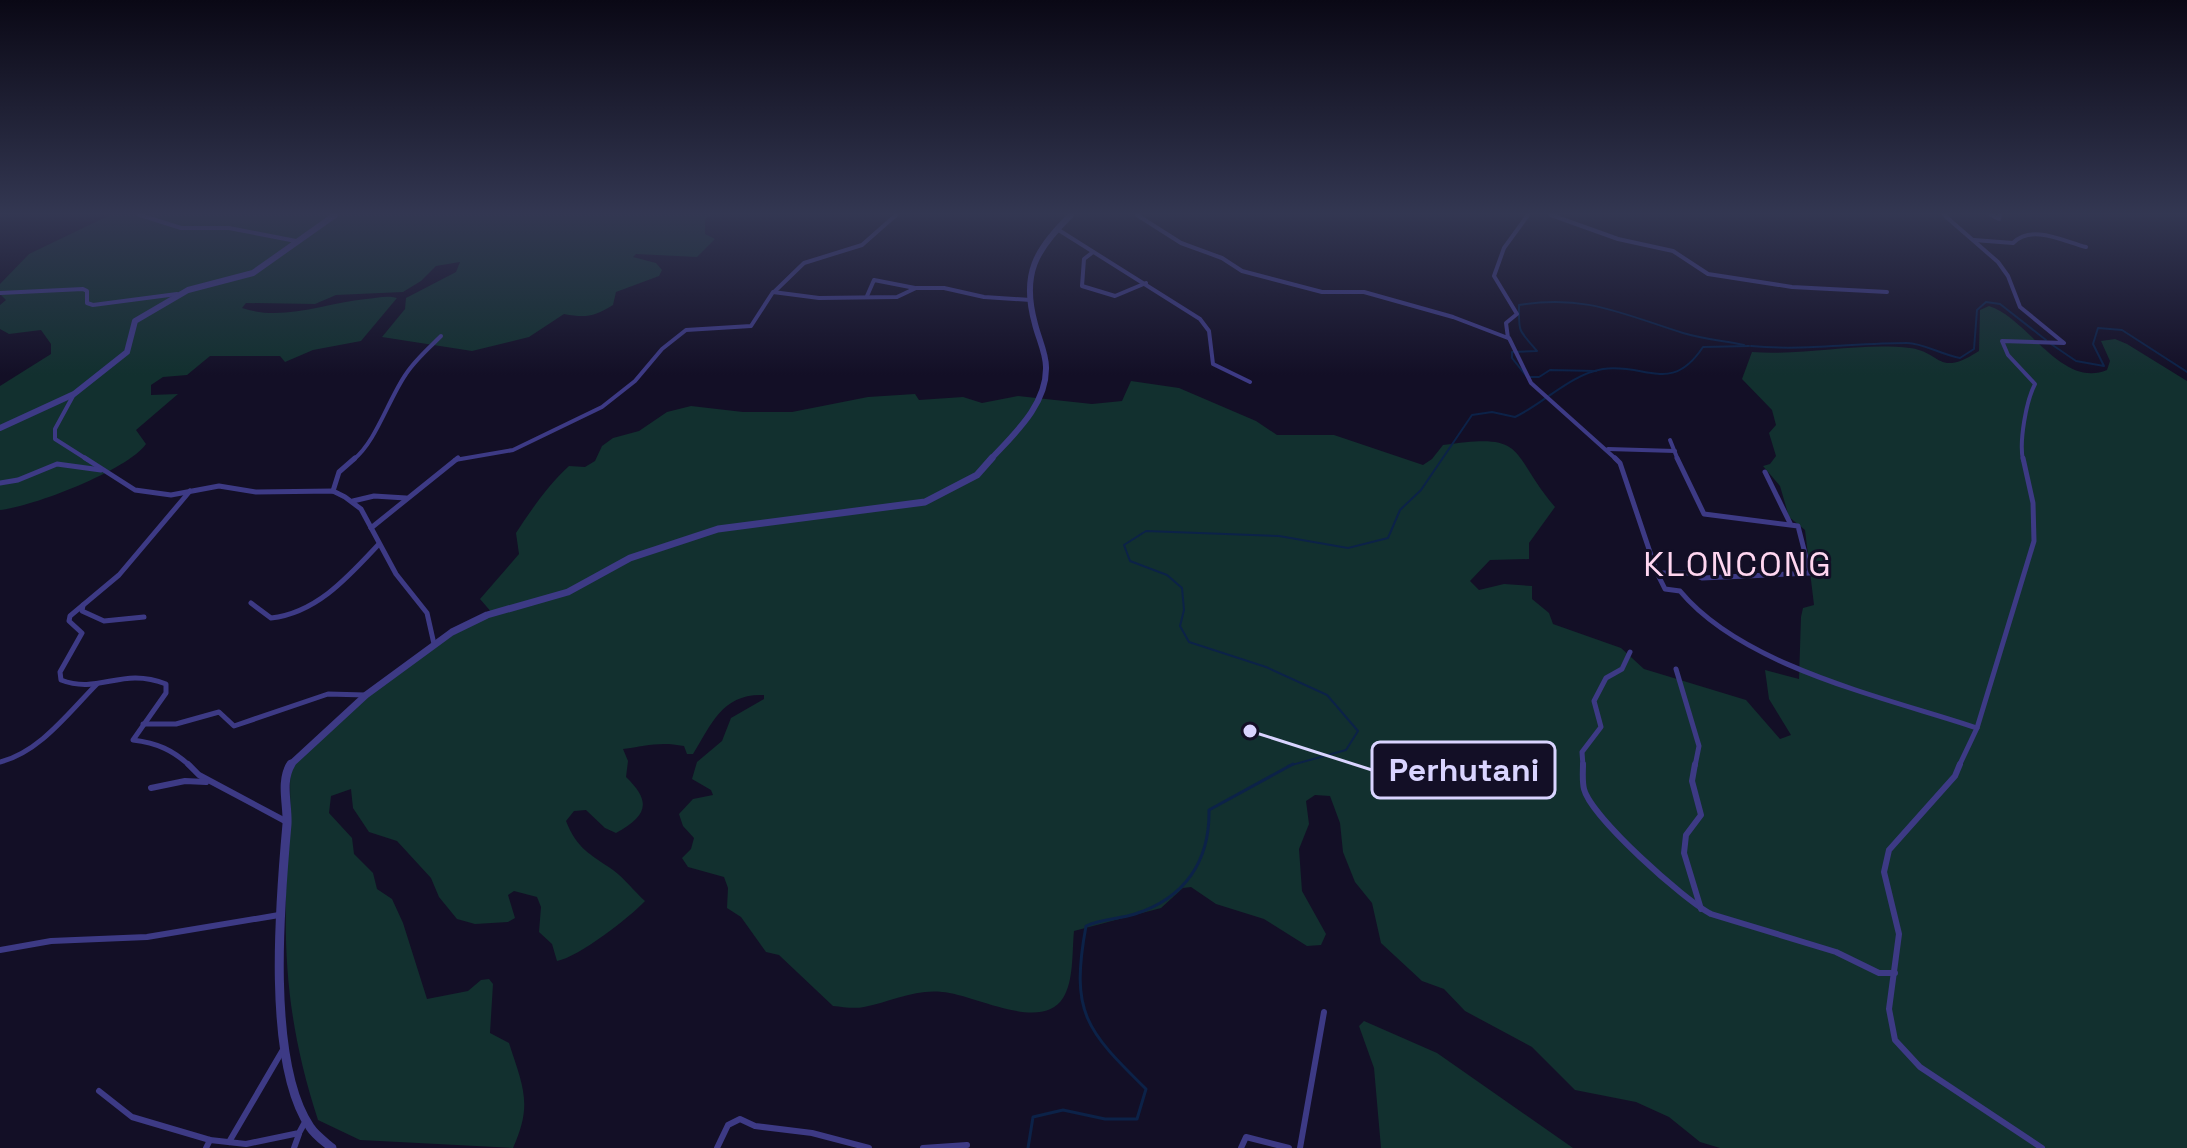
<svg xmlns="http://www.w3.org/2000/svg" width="2187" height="1148" viewBox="0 0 2187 1148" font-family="'Space Grotesk',sans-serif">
<rect width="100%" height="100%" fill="#130f26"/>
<g fill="#12302f">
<path d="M110,215H711L705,219V234L715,239L697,257L636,254L633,257L656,263L662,270L659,276L616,292L613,305C594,317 585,318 564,314L529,337L472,351L382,337L405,309L406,298L456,272L460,262L436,266L421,281L403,292L336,295L315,304L246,303L242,308C283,322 324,303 366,299C376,298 387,295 397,298L361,341L313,350L285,362L280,356H210L187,375L163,377L151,385V395L178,394L136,430L146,444C128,470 32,507 0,510V386L51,354V344L41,330L9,334L0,329V305L6,300L0,294V284L29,254Z"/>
<path d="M1989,306C2028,318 2061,389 2107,370L2110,361L2101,341L2115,339L2127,344L2187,381V1148H1720L1700,1142L1669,1117L1636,1102L1575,1090L1532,1047L1465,1011L1444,989L1422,981L1381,943L1372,903L1355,882L1343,852L1340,823L1330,796L1315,795L1306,801L1309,824L1299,849L1302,891L1326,934L1321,945L1307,946L1264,919L1216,904L1191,887L1183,888L1161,908L1074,931C1072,951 1074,981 1063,998C1041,1033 974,994 942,992C915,989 890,1002 864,1007C854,1009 843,1007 833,1006L779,955L766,952L741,917L727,908L728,888L724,877L688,867L682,858L691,849L694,838L683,826L679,814L693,799L713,795L711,790L692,779L697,762L722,741L731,718L764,699V695C723,693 712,723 693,754H687L684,746C660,741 645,746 623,749L628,761L626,777C653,803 646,816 616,833L605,828L586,810L574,811L566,821C577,849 590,854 613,870C624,878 634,891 645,901C630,917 579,957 557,961L552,944L539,932L541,907L537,897L514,891L508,895L515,918L508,922L475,924L457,919L439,897L431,878L397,841L369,832L353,808L351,789L331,796L329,813L352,838L354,854L373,873L377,889L392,899L403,923L427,999L468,991L481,980L489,979L493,984L490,1033L509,1043C523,1087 533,1104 513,1148L360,1140L318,1120C282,1009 282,931 290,817C291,801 289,785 291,768C352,710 416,649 493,614L480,599L519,554L516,533C531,510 549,484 569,466L585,467L595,461L602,446L613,438L639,431L667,412L691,406L743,412H792L868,397L915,394L919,400L963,397L982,403L1018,396L1092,404L1122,401L1131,381L1179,388L1256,421L1277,435H1334L1423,465L1432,459L1443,445C1530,432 1508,452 1555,507L1529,543V559L1490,560L1470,581L1479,590L1504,584L1532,586V599L1549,613L1553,624L1621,648L1644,669L1746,700L1780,739L1791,735L1769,699L1765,670L1799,679L1801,617L1803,608L1814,605L1805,530L1789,517L1780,486L1763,466L1770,464L1776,456L1769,433L1776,425L1772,410L1742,379L1752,352C1805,356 1858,342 1910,348C1942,352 1937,378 1979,351L1980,310Z"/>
<path d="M1364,1021L1437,1053L1573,1148H1381L1374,1068L1359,1026Z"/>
</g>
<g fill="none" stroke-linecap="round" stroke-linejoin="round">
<g stroke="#0c2248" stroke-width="2">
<path d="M2051,344L2076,361L2104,366L2093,344L2098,328L2122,330L2187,372"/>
<path d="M1751,346C1804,351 1854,343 1907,343C1923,343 1942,355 1960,358L1974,349L1977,310L1986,302L2000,304L2046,340"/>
<path d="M1596,371L1550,370L1539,377H1527L1512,358V352L1537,351C1517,328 1519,332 1519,305C1585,294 1622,314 1683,333C1703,339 1724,341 1744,345"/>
<path d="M1288,766L1346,750L1358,731L1327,695L1266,667L1189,642L1180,626L1184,610L1182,588L1167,575L1130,561L1124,545L1146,531L1279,536L1348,548L1388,538L1400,510L1421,490L1472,415L1492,412L1515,417C1543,404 1571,374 1603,369C1647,363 1671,395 1703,347L1749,346"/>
</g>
<path stroke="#0c2248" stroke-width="3" d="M1028,1148L1033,1117L1063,1110L1105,1119H1137L1146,1089C1086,1030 1070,1013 1086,926C1102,919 1119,919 1135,914C1185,898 1210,861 1209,810L1293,764"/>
<g stroke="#3d3a85" stroke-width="4">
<path d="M140,215L181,228H229L296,241"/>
<path d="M1137,215L1181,243L1222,258L1242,271L1322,292H1364L1453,317L1508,338L1506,323L1517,314L1494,276L1504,248L1528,215"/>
<path d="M1551,215L1618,239L1673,251L1708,274L1792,287L1887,292"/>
<path d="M1944,215L1998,262L2008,276L2020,307L2064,343L2002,341L2008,355L2035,384C2026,401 2019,442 2023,460"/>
<path d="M1991,215L1999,219L2000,215"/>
<path d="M1057,229L1200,319L1209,331L1213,364L1250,382"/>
<path d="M1974,240L2013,243C2032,224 2063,241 2086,247"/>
<path d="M1093,252L1084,259L1082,286L1115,296L1146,283"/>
<path d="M774,292L804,263L862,245L896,215"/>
<path d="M0,293L83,289L87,291V303L93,305L177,294"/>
<path d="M867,296L874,280L915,288"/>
<path d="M1509,338L1531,383L1617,460"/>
<path d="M73,396L55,429V439L88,460"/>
<path d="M1670,440L1678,460"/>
<path d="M1608,449L1675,451"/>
<path d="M353,460C376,442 388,400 406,374C415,360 429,348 441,336"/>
<path d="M455,460L513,450L602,407L635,381L662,349L686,330L751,326L773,292L819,298L897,297L916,288H944L984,297L1031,300"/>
</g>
<g stroke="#3d3a85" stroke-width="5">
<path d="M85,458L135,490L171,495L219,486L256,492L333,491L345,497L361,509L396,574L427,613L434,644"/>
<path d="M1615,458L1620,463L1657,573"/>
<path d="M1677,458L1704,514L1798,526L1810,573L1702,578L1689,573H1657L1665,589L1680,591C1743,667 1884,697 1977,728"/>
<path d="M1765,472L1790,523"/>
<path d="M0,483L18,480L57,464L101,470"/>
<path d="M333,491L339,472L355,458"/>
<path d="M353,501L374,496L406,498"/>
<path d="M371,528L458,458"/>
<path d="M251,603L271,618C317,613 349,576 379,544"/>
<path d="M83,605L82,611L104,621L144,617"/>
<path d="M1676,669L1699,746L1695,766"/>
<path d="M143,724H176L219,712L234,726L328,694L365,695"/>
<path d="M0,762C40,752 69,712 97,684"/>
<path d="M190,766C173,750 157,743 133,740L166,693V684C121,666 100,695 61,680L60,672L82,633L69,621L70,616L119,575L190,491"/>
<path d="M1583,766L1582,752L1601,727L1594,701L1606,678L1622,669L1630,652"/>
<path d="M1959,766L1977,728L2034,541L2033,503L2023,458"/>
</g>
<g stroke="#3d3a85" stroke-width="6">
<path d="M188,764L199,775L287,822"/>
<path d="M1583,764C1583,772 1582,781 1584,789C1591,817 1684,900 1711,914L1836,952L1879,973H1895"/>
<path d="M1695,764L1692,781L1701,815L1686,835L1684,853L1701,909"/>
<path d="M1960,764L1955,776L1889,850L1884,872L1899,934L1889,1009L1895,1040L1920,1067L2042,1148"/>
<path d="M151,788L185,781L206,782"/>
<path d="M0,950L51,941L147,937L279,915"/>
<path d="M99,1091L132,1117L210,1140L246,1144L299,1133L305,1122"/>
<path d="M229,1142L284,1048"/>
<path d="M206,1148L210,1140"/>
<path d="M294,1148L299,1134"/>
<path d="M717,1148L728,1125L740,1119L755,1126L812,1133L869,1148"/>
<path d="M923,1148L967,1145"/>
<path d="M1241,1148L1246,1137L1289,1148"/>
<path d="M1300,1148L1324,1012"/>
</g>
<g stroke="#3d3a85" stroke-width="6">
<path d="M0,428L74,394L127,352L135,321L188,290L253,273L335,215"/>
<path d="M990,460C1014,434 1047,405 1046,367C1046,353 1038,337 1035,324C1021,274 1036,249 1071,215"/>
</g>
<path stroke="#3d3a85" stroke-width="7" d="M289,766L366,695L452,632L487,615L568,592L630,558L718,529L925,502L977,475L992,458"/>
<path stroke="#3d3a85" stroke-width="9" d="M291,764C280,782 288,804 287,824C280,901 266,1062 310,1127C315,1135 325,1142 332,1148"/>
</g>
<linearGradient id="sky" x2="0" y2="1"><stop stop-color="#0a0815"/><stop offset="0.57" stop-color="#333752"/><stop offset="1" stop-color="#333752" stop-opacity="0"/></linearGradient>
<rect width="2187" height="375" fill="url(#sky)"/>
<g text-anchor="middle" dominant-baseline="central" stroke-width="6" stroke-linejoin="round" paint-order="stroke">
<g font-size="34" letter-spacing="2" fill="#ffd6f0" stroke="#130f26">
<text x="1738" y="564">KLONCONG</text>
</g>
</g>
<path fill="none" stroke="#d9d4ff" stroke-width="3" d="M1250 731L1372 770"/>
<circle fill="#d9d4ff" stroke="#130f26" stroke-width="3" cx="1250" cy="731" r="8"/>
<rect fill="#130f26" stroke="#d9d4ff" stroke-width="3" x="1372" y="742" width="183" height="56" rx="8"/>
<g font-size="32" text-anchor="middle" font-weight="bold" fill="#d9d4ff">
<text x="1464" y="781">Perhutani</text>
</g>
</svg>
